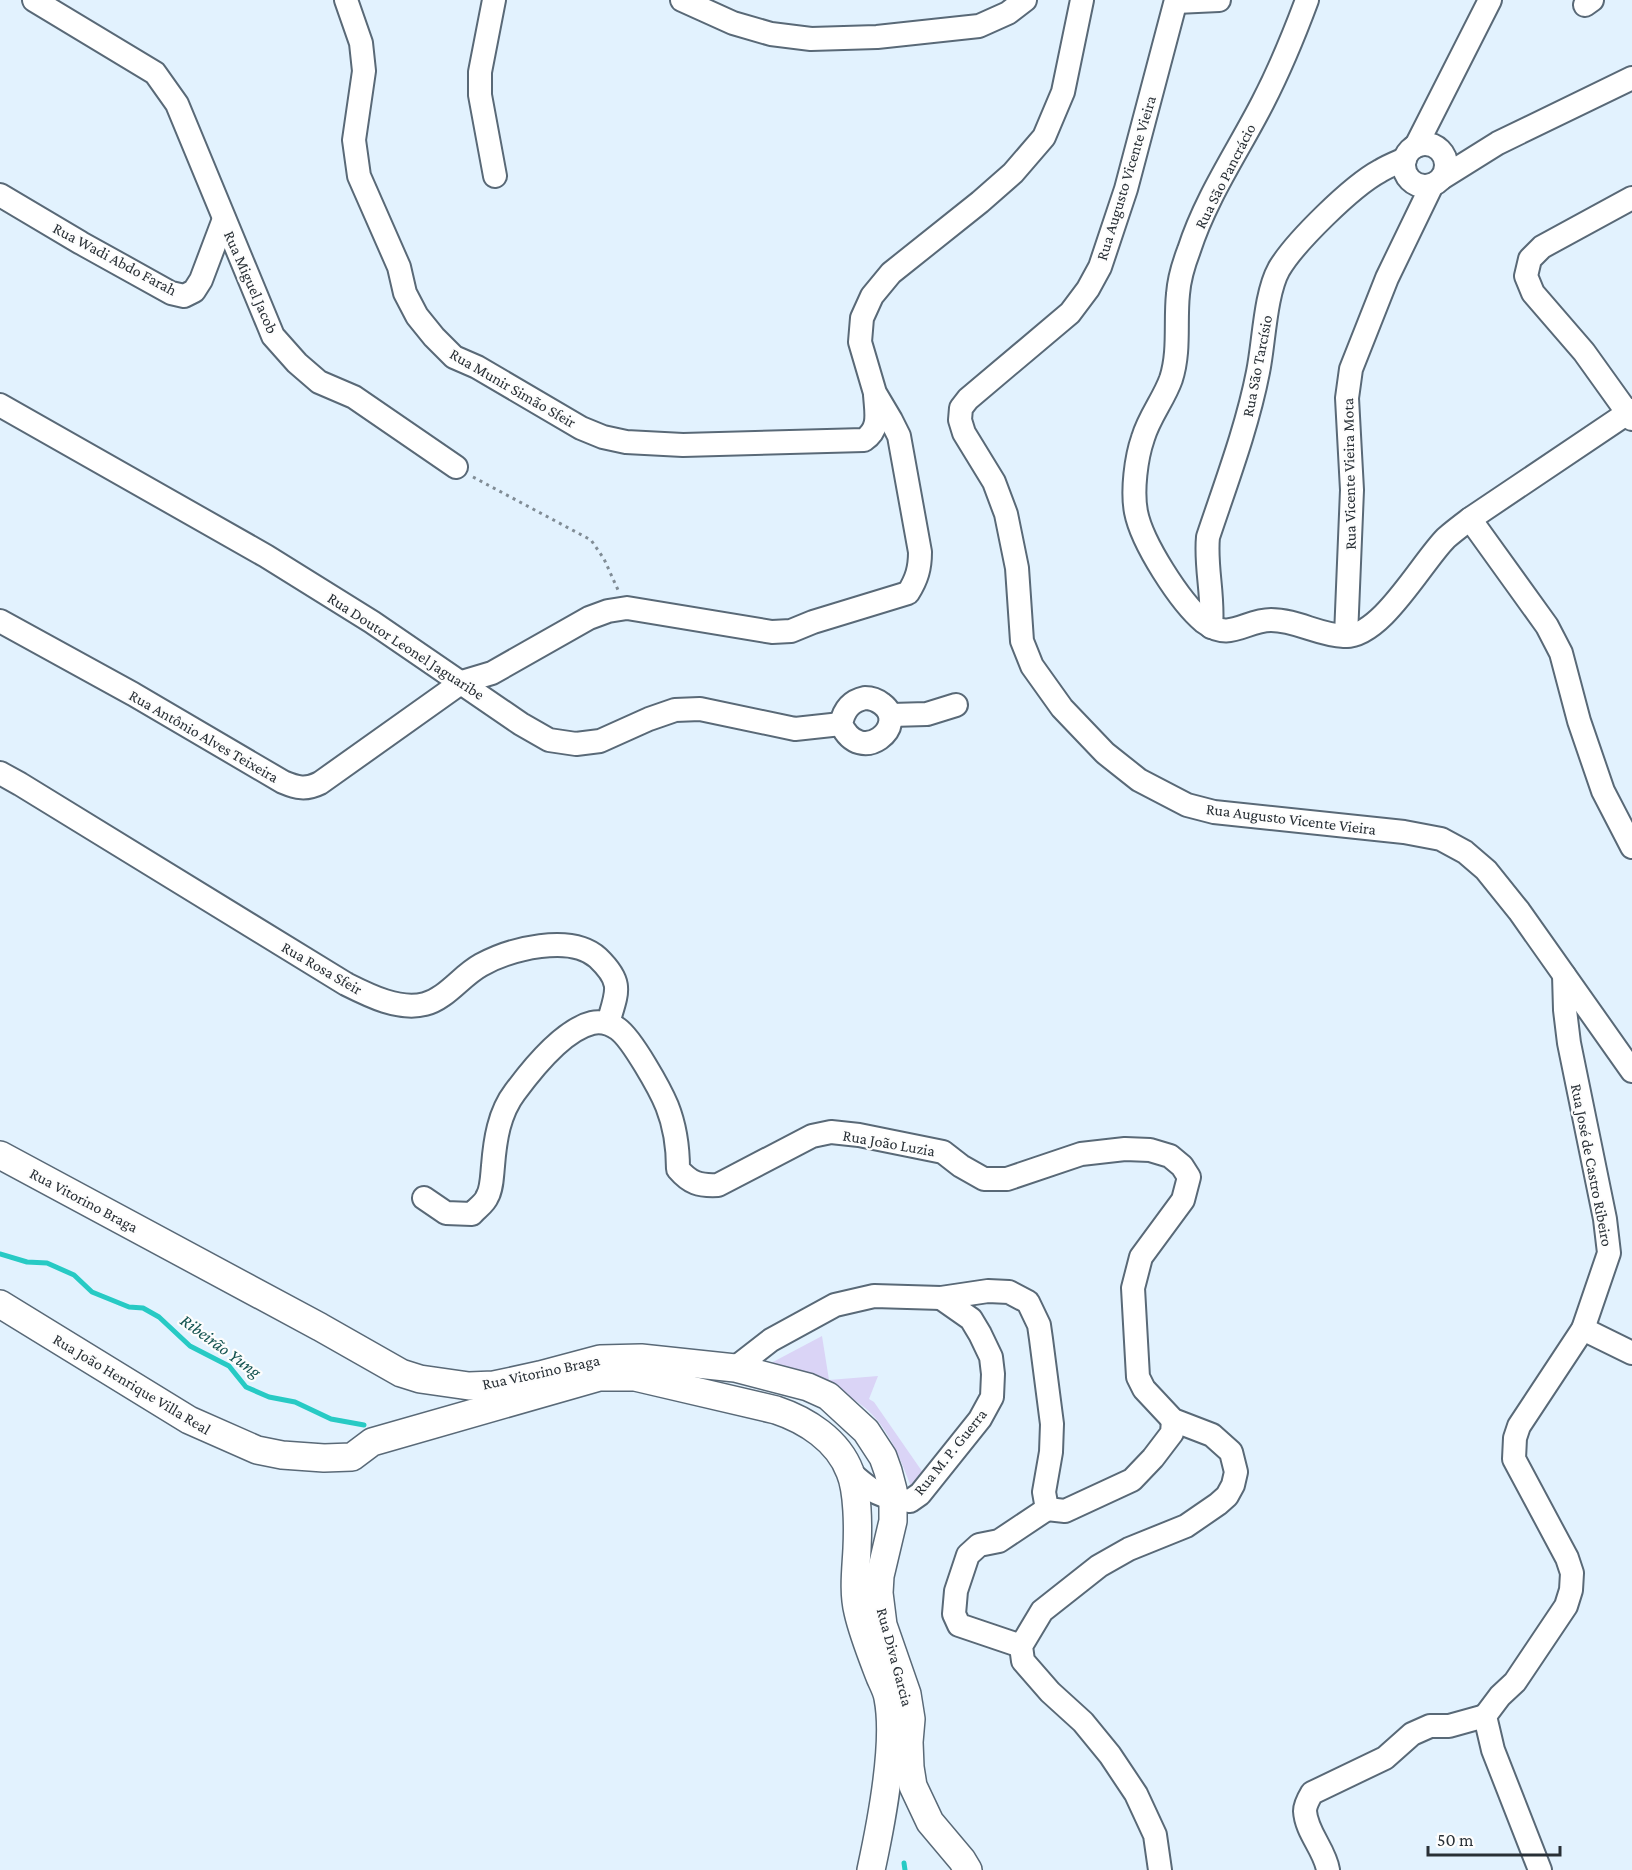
<svg xmlns="http://www.w3.org/2000/svg" width="1632" height="1870" viewBox="0 0 1632 1870" font-family="'Crimson Pro',serif">
<rect width="100%" height="100%" fill="#e2f2fe"/>
<path fill="#dad4f6" d="M822,1336L829,1380L878,1376L869,1399L874,1402L926,1477L912,1489C879,1398 857,1396 771,1368V1363Z"/>
<g fill="none" stroke-linecap="round" stroke-linejoin="round">
<g stroke="#27cac4" stroke-width="5">
<path d="M0,1254L27,1262L47,1263L74,1275L92,1292L129,1307L143,1308L159,1317L190,1346L229,1366L246,1387L269,1397L295,1402L331,1419L364,1425"/>
<path d="M904,1863L905,1870"/>
</g>
<g stroke="#596977" stroke-width="26">
<g id="minor">
<path d="M34,0L155,73L177,104L273,336L297,363L319,382L354,397L456,467"/>
<path d="M346,0L361,43L364,71L354,140L359,176L399,267L405,293L417,316L434,337L454,357L477,367L581,428L603,437L626,442L683,445L864,440C881,428 876,413 875,394"/>
<path d="M494,0L480,72V95L495,176"/>
<path d="M682,0L733,23L771,34L811,39L877,37L979,26L1008,13L1025,0"/>
<path d="M1176,0L1126,189L1100,267L1088,289L1070,313L968,399L961,408L960,420L964,433L994,482L1006,514L1017,568L1022,641L1032,666L1062,708L1105,753L1139,780L1187,805L1214,812L1404,832L1441,839L1465,852L1486,870L1519,911L1632,1071"/>
<path d="M1307,0C1294,35 1280,69 1263,102C1238,151 1206,197 1189,250C1184,263 1179,280 1178,294C1175,322 1180,351 1171,379C1164,399 1149,417 1143,438C1136,458 1132,491 1136,512C1142,543 1180,602 1204,622C1230,642 1245,620 1271,620C1296,620 1319,635 1344,636C1381,638 1421,563 1446,538C1454,531 1462,525 1470,519L1632,410"/>
<path d="M1176,2L1219,0"/>
<path d="M1585,5L1592,0"/>
<circle cx="1425" cy="165" r="21"/>
<path d="M1416,146L1490,0"/>
<path d="M1442,178L1498,143L1632,78"/>
<path d="M0,195L81,243L171,293L184,296L194,291L201,280L224,219"/>
<path d="M1632,198L1542,247L1530,259L1526,276L1533,293L1584,352L1632,419"/>
<path d="M0,405L266,556L372,622L521,724L549,740L576,744L600,741L649,719L675,710L700,709L795,729L841,724"/>
<path d="M1470,519L1547,626L1561,653L1579,721L1603,791L1632,847"/>
<path d="M0,621L133,694L283,782C297,788 306,790 320,783L462,682L492,673L589,618L608,611L627,608L772,632L791,631L813,622L908,593C917,579 920,568 920,552L899,436L891,420L875,393L860,342L862,318L872,296L891,273L980,202L1013,173L1044,137L1063,92L1082,0"/>
<path d="M1211,627C1214,596 1205,567 1208,537C1226,483 1247,428 1258,372C1264,343 1265,294 1279,269C1295,242 1352,186 1380,171C1388,166 1396,163 1405,159"/>
<path d="M1346,636L1352,490L1347,398L1351,369L1387,278L1432,185"/>
<path d="M865,698C871,698 877,700 882,704C910,725 861,768 841,724C844,709 851,701 865,698Z"/>
<path d="M891,715L927,714L956,705"/>
<path d="M0,773L20,784L346,984C368,995 399,1011 425,1004C447,998 461,976 481,965C510,949 571,933 598,958C624,983 617,992 608,1023"/>
<path d="M424,1198L446,1213L472,1214C476,1209 485,1203 487,1197C492,1189 492,1175 493,1166C495,1140 499,1113 515,1092C532,1069 563,1030 592,1023C601,1021 611,1024 618,1029C632,1039 660,1089 667,1106C675,1126 678,1148 678,1169C690,1183 699,1186 718,1185L812,1136L831,1132L859,1135L943,1152L961,1166L984,1179H1007L1081,1154L1125,1149L1150,1150L1170,1156L1182,1166L1189,1177L1183,1200L1141,1257L1133,1288L1138,1377L1144,1389L1173,1420L1212,1435L1231,1452L1236,1472L1233,1485L1227,1496L1218,1504L1186,1526L1129,1549L1099,1566L1042,1611L1021,1646L1023,1661L1050,1692L1083,1722L1110,1755L1136,1794L1155,1835L1160,1870"/>
<path d="M1583,1329L1632,1353"/>
<path d="M735,1368L771,1340L835,1305L874,1296L941,1298L988,1291L1009,1292L1028,1302L1039,1325L1041,1339L1052,1424L1051,1452L1044,1492L1047,1509"/>
<path d="M851,1473C874,1493 879,1497 910,1501L920,1494L980,1419L992,1397L993,1374L991,1357L980,1334L971,1319L941,1298"/>
<path d="M1047,1509L1065,1511L1132,1480L1153,1458L1172,1433L1173,1420"/>
<path d="M1021,1646L959,1625L954,1614L956,1591L968,1555L979,1545L999,1541L1047,1509"/>
<path d="M1328,1870C1325,1850 1306,1832 1305,1811C1305,1806 1309,1798 1312,1793L1385,1758L1412,1734L1430,1726H1449L1485,1716"/>
<path d="M1540,1870L1493,1750L1485,1716L1500,1696L1515,1682L1566,1606L1571,1590L1572,1573L1567,1558L1514,1459L1515,1438L1519,1426L1583,1329L1609,1253L1605,1219L1569,1043L1565,1010L1564,975"/>
</g>
</g>
<g stroke="#596977" stroke-width="30">
<g id="major">
<path d="M0,1155L320,1327L401,1373L420,1379L469,1386L494,1385L540,1375L600,1359L641,1358L735,1368L808,1387L828,1396L866,1431L883,1457L888,1471L893,1490V1521L880,1576L879,1593L883,1625L907,1694L911,1719L909,1742L910,1767L913,1786L930,1822L962,1860L968,1870"/>
<path d="M0,1304L189,1420L257,1450L282,1455L324,1458L352,1457L372,1442L599,1377H635L776,1410C806,1420 838,1440 850,1472C858,1491 858,1528 857,1549C856,1569 853,1592 858,1612C863,1634 872,1656 880,1677C883,1684 887,1691 888,1698C897,1744 881,1824 871,1870"/>
</g>
</g>
<path stroke="#808c95" stroke-width="3" stroke-dasharray="3 4.5" stroke-linecap="butt" d="M473,477L591,540L604,559L618,590"/>
<use href="#minor" stroke="#fff" stroke-width="22"/>
<use href="#major" stroke="#fff" stroke-width="27"/>
</g>
<g text-anchor="middle" dominant-baseline="central" stroke-width="4.5" stroke-linejoin="round" paint-order="stroke">
<g font-size="16" fill="#293036" stroke="#fdfdfd">
<text transform="translate(1225 176) rotate(-63)">Rua São Pancrácio</text>
<text transform="translate(1126 178) rotate(-73)">Rua Augusto Vicente Vieira</text>
<text transform="translate(115 259) rotate(28)">Rua Wadi Abdo Farah</text>
<text transform="translate(251 282) rotate(66)">Rua Miguel Jacob</text>
<text transform="translate(1257 366) rotate(-79)">Rua São Tarcísio</text>
<text transform="translate(513 388) rotate(30)">Rua Munir Simão Sfeir</text>
<text transform="translate(1349 474) rotate(-91)">Rua Vicente Vieira Mota</text>
<text transform="translate(406 646) rotate(33)">Rua Doutor Leonel Jaguaribe</text>
<text transform="translate(204 736) rotate(30)">Rua Antônio Alves Teixeira</text>
<text transform="translate(1291 819) rotate(7)">Rua Augusto Vicente Vieira</text>
<text transform="translate(322 968) rotate(30)">Rua Rosa Sfeir</text>
<text transform="translate(889 1143) rotate(10)">Rua João Luzia</text>
<text transform="translate(1592 1165) rotate(79)">Rua José de Castro Ribeiro</text>
<text transform="translate(84 1200) rotate(28)">Rua Vitorino Braga</text>
<text transform="translate(541 1372) rotate(-12)">Rua Vitorino Braga</text>
<text transform="translate(132 1384) rotate(31)">Rua João Henrique Villa Real</text>
<text transform="translate(950 1452) rotate(-51)">Rua M. P. Guerra</text>
<text transform="translate(895 1657) rotate(75)">Rua Diva Garcia</text>
</g>
<g font-size="18" font-style="italic" fill="#145350" stroke="#fdfdfd">
<text transform="translate(221 1346) rotate(36)">Ribeirão Yung</text>
</g>
</g>
<path d="M1428 1846v9h132v-9" fill="none" stroke="#293036" stroke-width="3"/>
<text x="1437" y="1846" font-size="18" fill="#293036" stroke="#fdfdfd" stroke-width="4.5" paint-order="stroke">50 m</text>
</svg>
